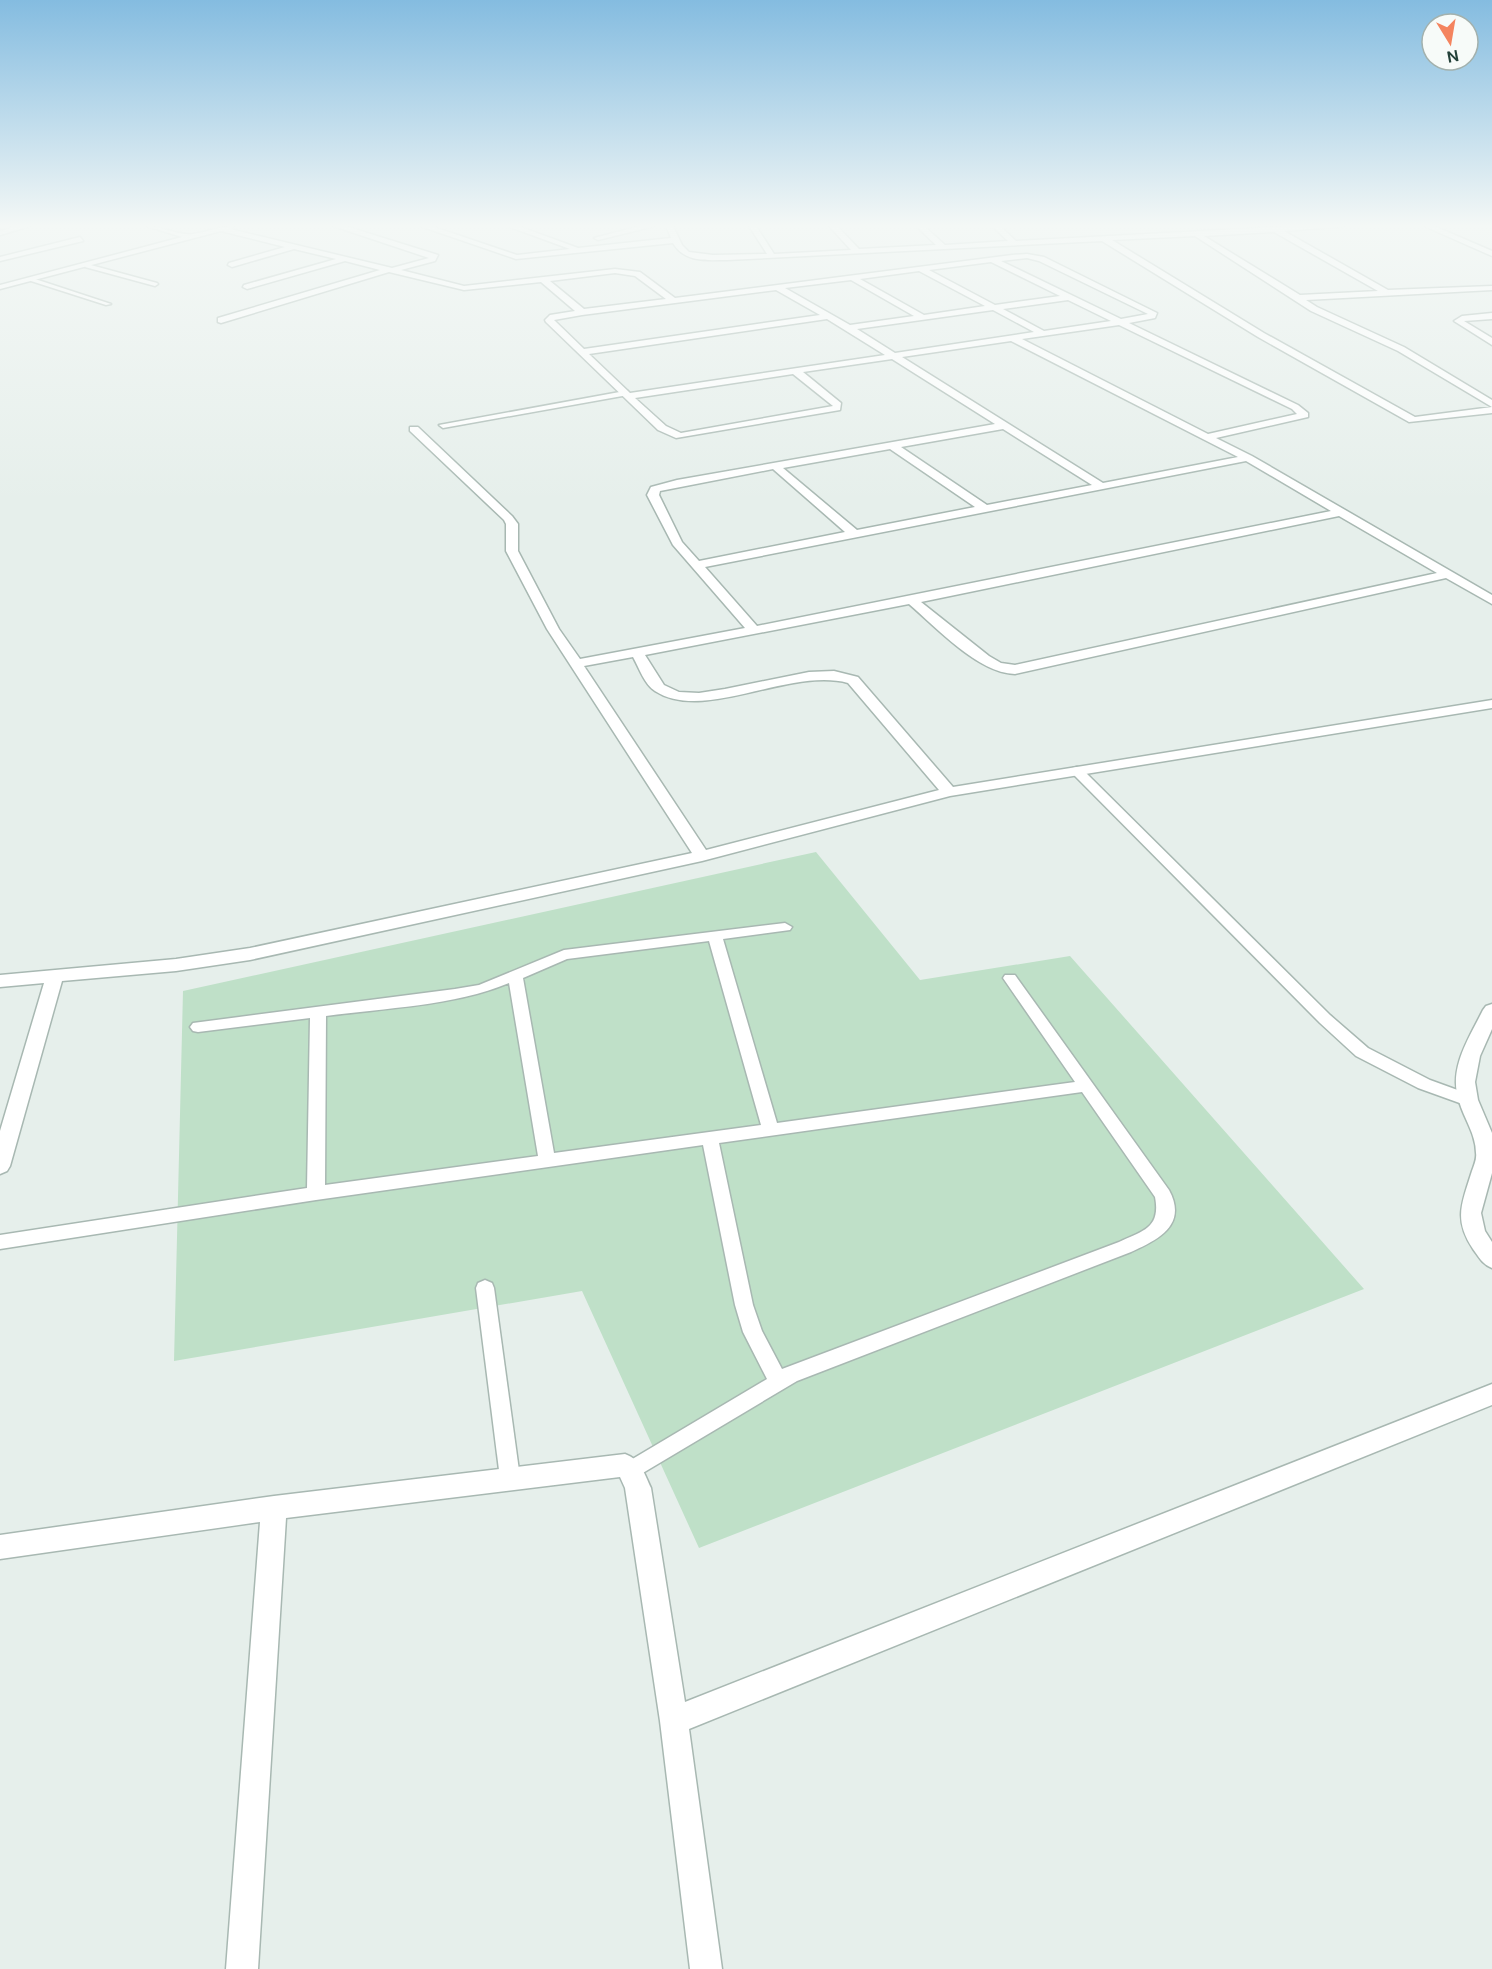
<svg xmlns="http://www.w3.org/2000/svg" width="1492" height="1969" viewBox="0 0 1492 1969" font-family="'DM Sans',sans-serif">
<rect width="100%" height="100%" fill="#e6efeb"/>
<path fill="#bfe0c8" d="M816,852L920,980L1070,956L1364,1289L699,1548L582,1291L174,1361L183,991Z"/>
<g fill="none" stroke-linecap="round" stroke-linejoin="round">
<g stroke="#a8b8b2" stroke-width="3">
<g id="service">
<path d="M87,264L157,283L158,284L155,286L85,267Z"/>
<path d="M31,279H35L111,304L106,305L31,281Z"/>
<path d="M625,391H628V395L443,428L439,425Z"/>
<path d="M1077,767L1081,768L1330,1015L1368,1048L1430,1080L1474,1096L1476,1100L1474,1104L1468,1106L1418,1088L1356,1056L1320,1023L1073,774L1071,771L1073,768Z"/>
<path d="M785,923L792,927L790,930L723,939L777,1123L1075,1082L1003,978L1005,975H1015L1169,1190C1188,1225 1158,1240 1131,1252L797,1381L631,1480L624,1478L621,1471L624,1464L767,1379L743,1332L735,1305L703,1145L316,1200L0,1249V1235L307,1188L310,1018L198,1032L193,1031L190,1027L193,1023L455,989L479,985L564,950ZM709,941L761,1125L554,1153L523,978L567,959ZM509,983L538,1156L325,1185L326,1016C385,1008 454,1006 509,983ZM1082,1092L1155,1197C1161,1228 1143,1231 1119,1242L782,1369L762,1331L753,1305L719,1143Z"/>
<path d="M485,1280L492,1283L494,1288L520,1478L517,1485L510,1488L503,1485L500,1478L476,1288L478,1283Z"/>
</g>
</g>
<g stroke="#a8b8b2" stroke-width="3">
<g id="minor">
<path d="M17,226H30L0,235V231Z"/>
<path d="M146,226C161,226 180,236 193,234C208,232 220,226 235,226L230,229L392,268L429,258L333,226H345L438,255L435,261L401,270L464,286L615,269L640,272L675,298L1012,255L1027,254L1044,257L1157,313L1155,318L1129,323L1298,405L1308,413V417L1216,438L1252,456L1492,595V604L1446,578L1015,674C978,673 936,627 909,604L645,655L664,685L679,692L699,693L725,689L809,672L834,671L858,677L953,787L1492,700V708L950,796L702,861L250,960L176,971L62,981L10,1166L7,1171L0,1174V1131L44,983L0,987V975L176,959L250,948L692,853L547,629L506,551V524L504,520L410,431V427H418L512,516L518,524V551L559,629L580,659L745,628L673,545L647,495L651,487L677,480L995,424L892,359L803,372L841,403L840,410L676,438L658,430L546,322L545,320L550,315L575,311L541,282L464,290L389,272L221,323L218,322V318L380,270L345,261L247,289L243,287L244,285L336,259L294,249L232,267L228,265L229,263L285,247L221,231L0,289V285L182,237ZM1027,258L1039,261L1148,314L1121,319L1001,261ZM991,262L1060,296L995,305L929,270ZM919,271L985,306L924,315L860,279ZM615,273L635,276L666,299L584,309L550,281ZM851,280L914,316L850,325L785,288ZM776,290L820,315L584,349L554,320L582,315ZM1068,300L1111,321L1044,331L1003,309ZM993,310L1034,332L895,353L857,329ZM827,319L885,355L630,393L589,354ZM1119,325L1292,409L1297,414L1208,434L1022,339ZM1011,341L1238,457L1103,483L902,357ZM793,374L833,406L681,433L666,426L635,398ZM1003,429L1092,485L987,505L901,447ZM890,449L975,507L857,530L783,468ZM1246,461L1331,511L757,626L705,567ZM773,469L845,532L699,561L682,542L659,495L660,491ZM1339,516L1437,573L1015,665L1001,663L989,656L921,602ZM633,657C639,668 645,685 655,691C704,723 790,667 848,683L939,790L706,850L584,666Z"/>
<path d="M420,226H431L517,255L570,249L507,226H518L578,248L671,238L666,226H673L682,245L689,252L713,255L767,254L749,226H756L774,254L851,250L829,226H837L859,249L936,245L916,226H924L945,245L1008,241L992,226H1000L1016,241L1294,226H1347L1284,231L1388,290L1492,286V290L1306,300L1317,307L1404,347L1492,400V407L1398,351L1311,311L1195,236L1112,240L1264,333L1415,417L1492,407V413L1409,422L1258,337L1102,241L727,260C706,260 685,263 673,243L516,259ZM1274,232L1378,291L1300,295L1204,236Z"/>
<path d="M640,226H655L598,240L594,238Z"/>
<path d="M1424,226H1434L1492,251V256Z"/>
<path d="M80,237L83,241L0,261V257Z"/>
<path d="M1492,313V319L1464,321L1492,338V345L1454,321L1462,316Z"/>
<path d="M1492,1004V1029L1480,1056L1475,1082L1478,1100L1492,1133V1173L1481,1213L1485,1231L1492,1242V1268C1482,1264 1479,1257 1473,1249C1453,1219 1462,1203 1472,1171C1474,1165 1477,1159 1476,1153C1476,1134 1464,1119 1459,1101C1448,1069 1469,1038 1483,1010L1486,1006Z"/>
<path d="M1492,1384V1405L689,1729L722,1969H690L660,1721L625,1488L620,1477L286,1518L258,1969H226L260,1522L0,1559V1535L274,1496L625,1454C641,1460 644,1473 651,1488L685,1702Z"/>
</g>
</g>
<use href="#service" fill="#fff" fill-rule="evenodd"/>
<use href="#minor" fill="#fff" fill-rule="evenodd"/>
</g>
<linearGradient id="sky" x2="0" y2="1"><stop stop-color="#84bce0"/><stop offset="0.45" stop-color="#f4f8f6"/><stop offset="1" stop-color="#f4f8f6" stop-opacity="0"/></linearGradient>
<rect width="1492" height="502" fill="url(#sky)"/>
<g transform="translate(1450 42) rotate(169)"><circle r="28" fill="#f7fbf9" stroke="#a3b1ad" stroke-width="1.5"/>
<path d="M0-4.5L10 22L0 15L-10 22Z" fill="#f4845f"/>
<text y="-9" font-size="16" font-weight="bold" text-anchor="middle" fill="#24423a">N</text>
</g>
</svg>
